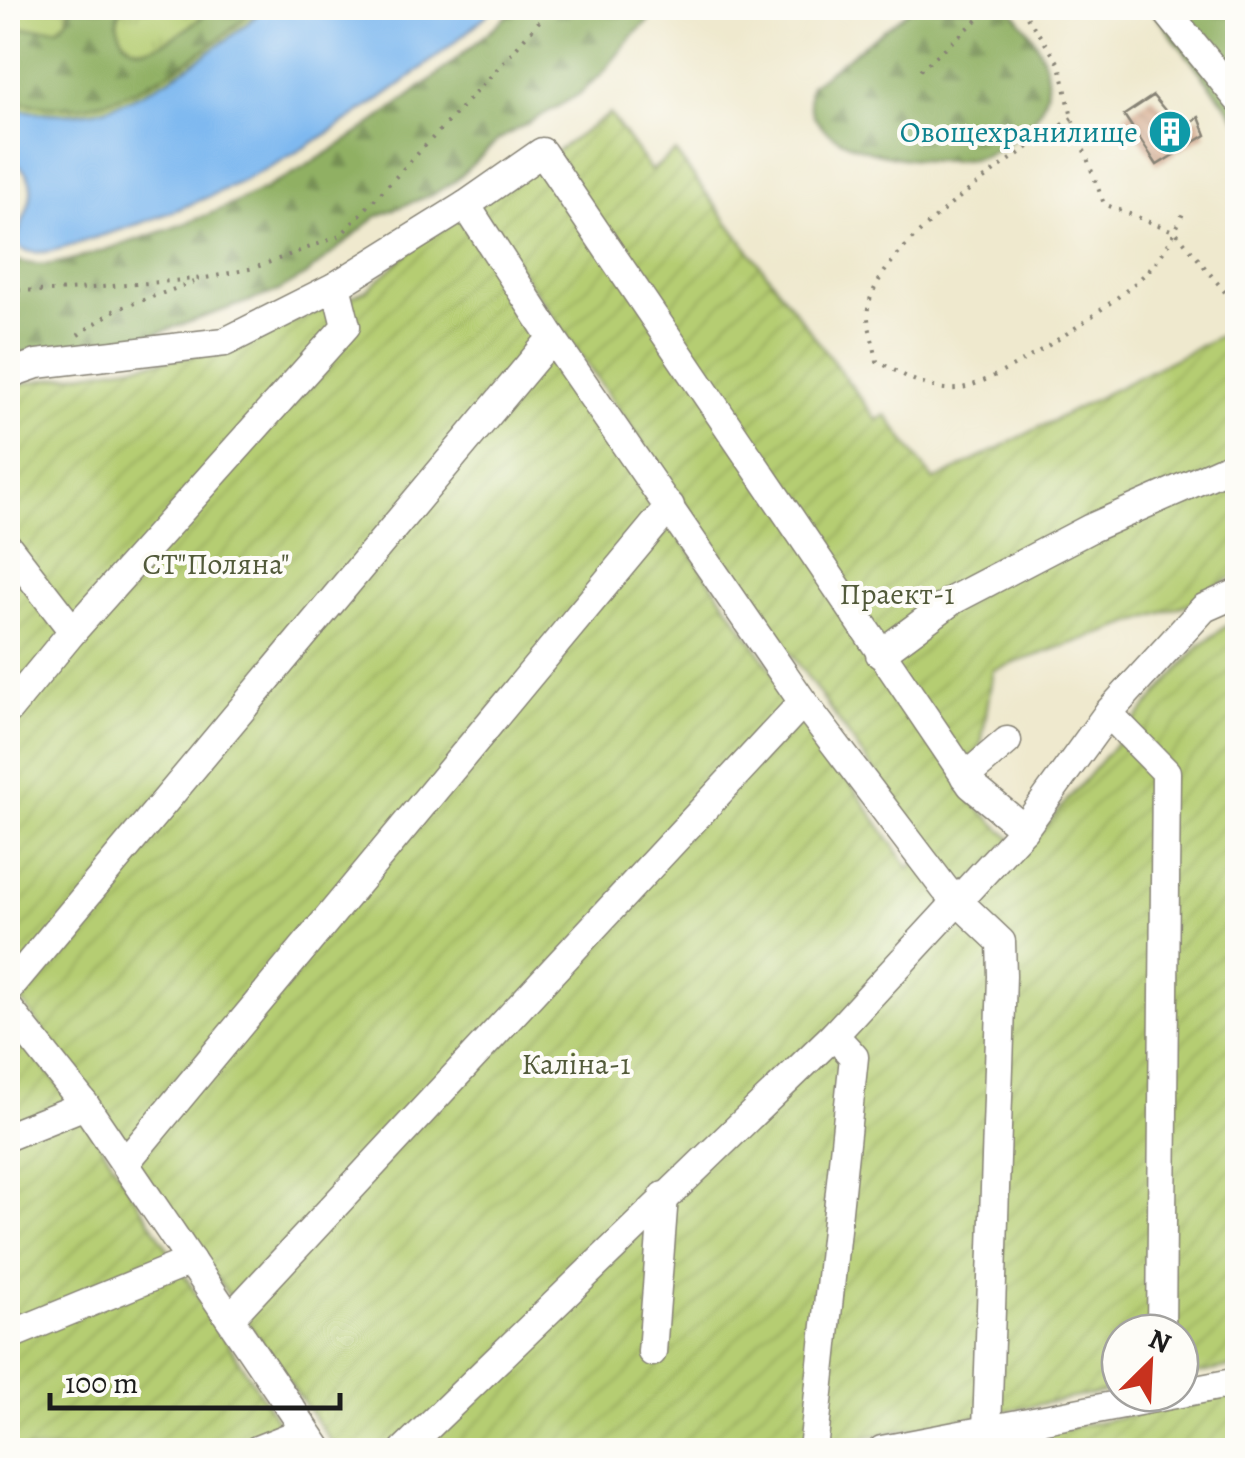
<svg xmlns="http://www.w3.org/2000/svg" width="1245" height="1458" viewBox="0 0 1245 1458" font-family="Alegreya,serif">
<defs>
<pattern id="grass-tufts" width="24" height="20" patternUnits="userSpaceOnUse" patternTransform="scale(2.5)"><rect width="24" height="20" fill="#b5cd72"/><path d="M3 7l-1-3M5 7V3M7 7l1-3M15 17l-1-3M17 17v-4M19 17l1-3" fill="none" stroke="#9baf62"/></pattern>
<pattern id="forest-firs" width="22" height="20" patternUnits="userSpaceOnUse" patternTransform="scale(2.5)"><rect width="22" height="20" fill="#90b064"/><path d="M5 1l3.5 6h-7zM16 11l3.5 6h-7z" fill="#758e52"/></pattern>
<pattern id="garden-furrows" width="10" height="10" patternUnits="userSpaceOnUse" patternTransform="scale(2.5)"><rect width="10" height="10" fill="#b5cd72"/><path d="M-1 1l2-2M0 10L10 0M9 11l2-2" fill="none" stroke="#9baf62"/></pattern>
<pattern id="building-back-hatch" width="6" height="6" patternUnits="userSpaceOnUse" patternTransform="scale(2.5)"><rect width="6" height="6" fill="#d4a98b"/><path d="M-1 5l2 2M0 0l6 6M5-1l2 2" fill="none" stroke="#b59177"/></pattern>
</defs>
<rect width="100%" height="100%" fill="#fdfcf7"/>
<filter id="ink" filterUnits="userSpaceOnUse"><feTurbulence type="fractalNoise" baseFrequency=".01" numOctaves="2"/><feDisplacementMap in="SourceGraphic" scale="20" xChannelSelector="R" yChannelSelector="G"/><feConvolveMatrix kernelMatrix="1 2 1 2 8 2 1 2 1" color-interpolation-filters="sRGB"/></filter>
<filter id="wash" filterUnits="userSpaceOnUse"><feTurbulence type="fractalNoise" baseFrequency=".0048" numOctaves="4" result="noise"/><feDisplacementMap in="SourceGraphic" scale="40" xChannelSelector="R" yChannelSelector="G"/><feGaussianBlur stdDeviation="2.25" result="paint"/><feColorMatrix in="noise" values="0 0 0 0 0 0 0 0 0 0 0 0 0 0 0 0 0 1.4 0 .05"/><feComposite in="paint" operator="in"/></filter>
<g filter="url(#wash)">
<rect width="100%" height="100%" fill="#efe9ce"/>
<path fill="url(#grass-tufts)" stroke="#687447" stroke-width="2.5" d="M8,8H265C225,44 146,101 93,111C64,116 35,113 8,107Z"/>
<g fill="url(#forest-firs)" stroke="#566640" stroke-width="2.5">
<path d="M70,8H121L117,22C129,81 191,26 213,8H256C214,47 142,98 84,106C58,109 33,105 8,100V29L59,28L68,19Z"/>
<path d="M516,8H663L633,35L602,74L578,95L498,140L455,181L433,194L377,216L306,275L278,291L135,341L47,352L8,353V256C40,275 77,258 111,248C160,233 208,217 254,194C347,149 440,76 516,8Z"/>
<path d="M913,8H1009C1050,49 1067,99 1014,138C1004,146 991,154 980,157C936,169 791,155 811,85Z"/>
<path d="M1142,8H1237V119L1153,12Z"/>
</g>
<g fill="url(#garden-furrows)" stroke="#687447" stroke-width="2.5">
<path d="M610,114L651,171L675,152L877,420L886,415L934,481L1237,327V574L1191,603L993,670L972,802L1024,851L1199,646L1237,618V1366L1180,1377V1333H1120V1389L798,1450H337L8,981V390L25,383L228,350L367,290L454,212L910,869L926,845L476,207Z"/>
<path d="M8,1021L84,1118L296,1450H8Z"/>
<path d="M1237,1393V1450H962Z"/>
</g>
<path fill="#7fb9f0" stroke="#4e6a86" stroke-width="2.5" d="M265,8H495C376,112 250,193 97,237C76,243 45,258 23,250C0,234 63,187 8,158V107C35,113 64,116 93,111C146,101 225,44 265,8Z"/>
<g id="blocks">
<path fill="url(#building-back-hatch)" d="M1153,96L1180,128L1199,117L1206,135L1157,165L1124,115Z"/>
</g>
</g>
<g filter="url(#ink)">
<use href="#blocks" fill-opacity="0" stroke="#868275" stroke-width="2.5"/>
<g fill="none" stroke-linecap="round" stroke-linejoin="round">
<g stroke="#868275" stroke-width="31">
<g id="minor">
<path d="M1164,8L1238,99"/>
<path d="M466,205L552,338L803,702L945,889L1001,942L1002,976L987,1430"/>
<path d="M8,374L37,364L225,342L336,286L466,205L542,152L971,785L1024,829"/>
<path d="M8,547L73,631"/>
<path d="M880,654L953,600L1091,528L1229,467"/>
<path d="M8,710L73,631L346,326L336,286"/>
<path d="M1108,713L1166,772L1161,1333"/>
<path d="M965,777L1007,741"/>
<path d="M8,989L552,338"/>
<path d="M8,1008L85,1105L319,1450"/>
<path d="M8,1136L85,1105"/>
<path d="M125,1163L670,506"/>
<path d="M230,1318L803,702"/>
<path d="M8,1336L191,1261"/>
<path d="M652,1352L664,1196"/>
<path d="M257,1450L305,1431"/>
<path d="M404,1450L834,1035L1024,829L1108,713L1204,608L1238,593"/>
<path d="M813,1450L854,1057L834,1035"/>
<path d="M882,1450L1238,1382"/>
</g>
</g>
<g stroke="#868275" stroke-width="4" stroke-dasharray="2.5 8" stroke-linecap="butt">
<path d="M1021,8L1060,65L1072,118L1104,204L1176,232L1238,308"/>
<path d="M920,70L991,8"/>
<path d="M1072,118C1018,154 879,243 868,308C866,323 875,346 877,361C902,374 927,391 956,389C998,385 1115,304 1146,273C1164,256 1176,231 1185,208"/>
<path d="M8,241V245"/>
<path d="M8,290L56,291L206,278L254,268L340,236L491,76L551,8"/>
<path d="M78,335L115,310L200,280"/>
</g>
<use href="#minor" stroke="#fff" stroke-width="28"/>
</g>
</g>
<defs>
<g id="building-disc" transform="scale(2.25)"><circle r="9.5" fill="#0f9aa8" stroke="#fdfcf7"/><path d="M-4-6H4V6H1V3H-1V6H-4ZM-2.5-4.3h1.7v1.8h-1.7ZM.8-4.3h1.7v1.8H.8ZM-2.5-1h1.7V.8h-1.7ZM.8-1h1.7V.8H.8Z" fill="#fff"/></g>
</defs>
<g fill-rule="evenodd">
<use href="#building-disc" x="1170" y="132"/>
</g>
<g text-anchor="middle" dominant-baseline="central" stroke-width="8" stroke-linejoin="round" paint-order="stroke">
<g font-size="30" fill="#0d838f" stroke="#fdfcf7" text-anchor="end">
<text x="1138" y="132">Овощехранилище</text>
</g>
<g font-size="30" fill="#525a3a" stroke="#fdfcf7">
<text x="216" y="564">СТ"Поляна"</text>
<text x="897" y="594">Праект-1</text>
<text x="576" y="1064">Каліна-1</text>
</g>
</g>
<rect width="1245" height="1458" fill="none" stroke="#fdfcf7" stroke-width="40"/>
<g transform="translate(1150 1363) rotate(24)"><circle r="48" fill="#fdfcf7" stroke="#a3a29f" stroke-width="2.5"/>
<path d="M0-8L18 38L0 25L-18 38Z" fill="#c8321e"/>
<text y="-15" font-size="28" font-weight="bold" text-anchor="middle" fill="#1c1c1c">N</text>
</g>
<path d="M50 1393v15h290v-15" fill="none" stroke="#1c1c1c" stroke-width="5"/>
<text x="65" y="1393" font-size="30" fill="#1c1c1c" stroke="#fdfcf7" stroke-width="8" paint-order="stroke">100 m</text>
</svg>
